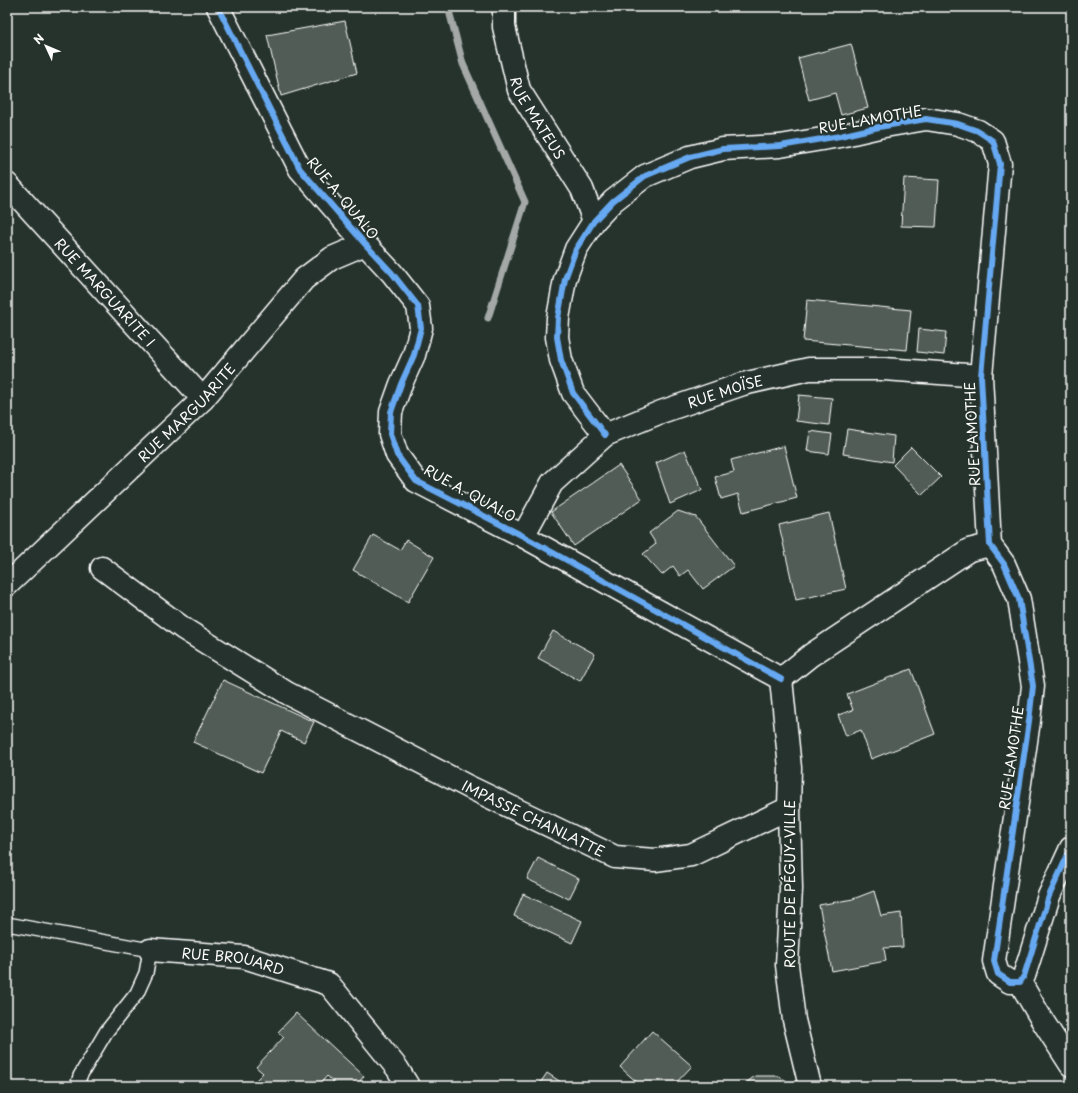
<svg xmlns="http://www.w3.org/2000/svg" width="1078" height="1093" viewBox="0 0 1078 1093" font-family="'Playpen Sans',sans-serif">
<rect width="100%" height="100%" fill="#26332d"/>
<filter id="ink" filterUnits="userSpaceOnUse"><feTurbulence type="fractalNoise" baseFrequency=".025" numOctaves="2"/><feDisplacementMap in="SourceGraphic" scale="8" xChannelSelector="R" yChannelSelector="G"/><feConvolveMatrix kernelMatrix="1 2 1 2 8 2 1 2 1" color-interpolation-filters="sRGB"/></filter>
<g filter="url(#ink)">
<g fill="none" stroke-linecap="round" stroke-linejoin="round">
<path stroke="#a4a9a7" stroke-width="7" d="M448,7L463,64L525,202L488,318"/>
</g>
<g fill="#515c57" stroke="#fff">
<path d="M345,21L357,73L281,96L267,35Z"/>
<path d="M851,44L868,108L841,115L835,93L809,100L798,58Z"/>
<path d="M904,178L939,180L936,227L901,226Z"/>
<path d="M807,300L911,310L907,350L803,341Z"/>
<path d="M919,329L946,332L944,355L917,352Z"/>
<path d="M799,395L832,398L829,425L796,421Z"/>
<path d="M847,429L894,436L892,462L843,454Z"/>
<path d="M810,431L832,434L829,454L807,451Z"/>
<path d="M784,446L797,498L743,512L738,494L721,499L715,477L734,472L731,460Z"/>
<path d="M911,447L941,477L922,495L893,465Z"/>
<path d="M685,450L702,490L670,504L656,463Z"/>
<path d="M619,465L642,499L574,546L551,512Z"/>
<path d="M678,511L696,517L734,566L703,589L688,570L680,576L673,566L662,575L643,554L656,544L649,533Z"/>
<path d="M829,513L846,589L796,600L779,525Z"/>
<path d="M373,535L400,550L406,540L434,557L408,602L353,570Z"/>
<path d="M553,631L595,654L580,681L538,658Z"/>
<path d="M911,669L935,734L871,759L861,730L846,736L838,715L853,710L847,694Z"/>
<path d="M223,680L314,722L304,742L281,731L261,773L193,742Z"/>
<path d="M538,858L579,879L569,899L527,879Z"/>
<path d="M874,891L881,916L901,913L903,947L884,948L886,961L832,971L819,905L853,899Z"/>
<path d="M523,894L582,921L572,943L514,916Z"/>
<path d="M296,1013L364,1076L356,1086H338L327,1076L318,1086H260L255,1081L263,1073L256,1067L284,1037L278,1032Z"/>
<path d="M652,1031L692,1066L673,1086H641L620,1067Z"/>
<path d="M547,1073L567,1086H538Z"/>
<path d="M755,1076H778L787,1081V1086H742Z"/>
</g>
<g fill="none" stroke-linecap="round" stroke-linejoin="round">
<g stroke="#fff" stroke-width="16">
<path id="lane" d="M7,924L150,950L146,973L137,993L106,1032L80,1076L77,1086"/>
</g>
<g stroke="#fff" stroke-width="25">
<g id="street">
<path d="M218,7L300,169L365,244L392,273L418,306L421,328L414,355L401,384L391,412L390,434L397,455L416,481L523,536L781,679"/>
<path id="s1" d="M504,7V27L519,90L582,189L594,221"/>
<path id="s2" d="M7,184L203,399"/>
<path d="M605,435L573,393L561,360L557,337L558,318L565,279L576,249L594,221L613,201L645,176L690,157L723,149L780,146L840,136L879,127L926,119L958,124L978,131L993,141L1000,164L981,376L990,545L1004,564L1019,599L1033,686L1029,721L994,961L998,974L1010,982H1020"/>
<path id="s3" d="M523,536L552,483L605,435L661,412L743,384L809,369H884L981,376"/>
<path id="s4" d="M102,568L184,629L287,693L469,787L615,857L655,860L691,855L789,808"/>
<path id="s5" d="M7,585L203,399L304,279L332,258L365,244"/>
<path d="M781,679L790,768L789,808L791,889L787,965L794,1020L810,1086"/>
<path d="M781,679L811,655L969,550L990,545"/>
<path id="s6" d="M150,950L244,957L329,984L397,1068L408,1086"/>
</g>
</g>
<g stroke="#fff" stroke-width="25">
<path id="secondary" d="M1071,848L1049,896L1024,976L1020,982L1042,1020L1071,1065"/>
</g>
<use href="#lane" stroke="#26332d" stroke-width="13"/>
<use href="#street" stroke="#26332d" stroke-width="22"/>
<use href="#secondary" stroke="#26332d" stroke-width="22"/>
<g stroke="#26332d" stroke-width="8">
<g id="cycleway">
<path d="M218,7L300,169L365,244L392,273L418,306L421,328L414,355L401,384L391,412L390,434L397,455L416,481L523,536L781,679"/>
<path d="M605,435L573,393L561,360L557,337L558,318L565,279L576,249L594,221L613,201L645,176L690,157L723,149L780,146L840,136L879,127L926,119L958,124L978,131L993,141L1000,164L981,376L990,545L1004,564L1019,599L1033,686L1029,721L994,961L998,974L1010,982H1020L1024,976L1049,896L1071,848"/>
</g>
</g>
<use href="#cycleway" stroke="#66a8f1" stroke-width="6"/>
</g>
</g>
<g text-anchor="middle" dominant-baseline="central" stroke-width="4" stroke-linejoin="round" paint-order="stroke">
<g font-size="14" fill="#fff" stroke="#26332d">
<text stroke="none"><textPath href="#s1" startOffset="118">RUE MATEUS</textPath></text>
<text transform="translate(870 119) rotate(-10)">RUE LAMOTHE</text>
<text transform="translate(343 198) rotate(50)">RUE A. QUALO</text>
<text stroke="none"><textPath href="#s2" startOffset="146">RUE MARGUARITE I</textPath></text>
<text stroke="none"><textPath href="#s3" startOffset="260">RUE MOÏSE</textPath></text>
<text stroke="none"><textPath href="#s5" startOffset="249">RUE MARGUARITE</textPath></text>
<text transform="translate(972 434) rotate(-93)">RUE LAMOTHE</text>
<text transform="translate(470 493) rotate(29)">RUE A. QUALO</text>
<text transform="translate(1011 758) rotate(-82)">RUE LAMOTHE</text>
<text stroke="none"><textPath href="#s4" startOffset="500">IMPASSE CHANLATTE</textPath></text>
<text transform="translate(789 884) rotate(-90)">ROUTE DE PÉGUY-VILLE</text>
<text stroke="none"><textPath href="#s6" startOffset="84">RUE BROUARD</textPath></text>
</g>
</g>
<rect width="1078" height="1093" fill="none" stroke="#26332d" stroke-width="24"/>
<rect x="12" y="12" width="1054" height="1069" fill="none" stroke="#fff" stroke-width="1.5" filter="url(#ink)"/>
<g transform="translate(46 46) rotate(314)" stroke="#26332d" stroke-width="3" paint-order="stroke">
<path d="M0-3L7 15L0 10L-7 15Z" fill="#ffffff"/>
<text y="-6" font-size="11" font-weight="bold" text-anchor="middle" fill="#ffffff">N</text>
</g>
</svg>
